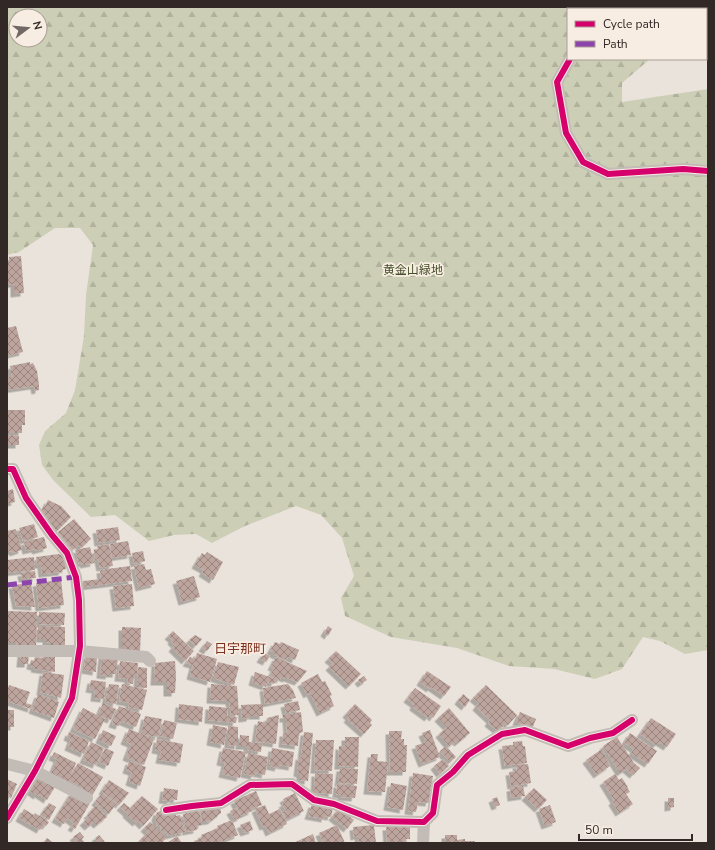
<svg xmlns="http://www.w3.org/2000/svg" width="715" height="850" viewBox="0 0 715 850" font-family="'Nunito Sans','Noto Sans JP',sans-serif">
<defs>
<pattern id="forest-firs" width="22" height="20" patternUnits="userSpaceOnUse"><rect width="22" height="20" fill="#cccfb6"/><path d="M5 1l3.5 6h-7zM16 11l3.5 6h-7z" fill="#b0b29c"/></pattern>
<pattern id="building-cross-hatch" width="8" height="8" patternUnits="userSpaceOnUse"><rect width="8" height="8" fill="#bda59e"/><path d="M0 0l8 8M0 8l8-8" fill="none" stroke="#9a8681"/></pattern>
<filter id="shadow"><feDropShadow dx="-3.5" dy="3.5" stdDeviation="0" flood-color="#0004"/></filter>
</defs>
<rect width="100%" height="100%" fill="#eae3dc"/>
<path fill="url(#forest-firs)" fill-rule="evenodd" d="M7,7H708V18L706,20V9H568V59H650L622,83V102L708,89V650L685,654L660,641L643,637L622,669L595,679L554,669L509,666L457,648L391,637L345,616L341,598L354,576L342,538L321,515L296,506L245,526L212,543L196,534L174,535L149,541L115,515L91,517L53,480L42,465L39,445L45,431L66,413L75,390L84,336L86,295L93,245L80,228H55L19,252L7,255ZM16,16H40V40H16Z"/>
<g fill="url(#building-cross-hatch)" filter="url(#shadow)">
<path d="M708,32V49L706,45V33Z"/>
<path d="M21,256L24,293L14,294V284L7,285V263H9V257Z"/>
<path d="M16,326L23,352L7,356V328Z"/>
<path d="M30,362V364L33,363L37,371L39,385V390L35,391L34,386L7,390V377H12L10,366Z"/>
<path d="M8,410H25V425H22V433H8Z"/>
<path d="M7,435L19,436V445H7Z"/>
<path d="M13,489L15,502L7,504V491Z"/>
<path d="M48,500L61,506L71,517L57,531L40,511L45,506Z"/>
<path d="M74,519L91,539L81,548L78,545L73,550L58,532Z"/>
<path d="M34,524L38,537L23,541L19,528Z"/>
<path d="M118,527L120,540L98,543L96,530Z"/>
<path d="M16,529L22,550L13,553L12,551L7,552V531Z"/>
<path d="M44,537L47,548L36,551L35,549L26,551L24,542Z"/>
<path d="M128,541L131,555L112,558L110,544Z"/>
<path d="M109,544L113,566L100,568L98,559L95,560L94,550H98L97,546Z"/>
<path d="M90,547L94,563L84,565L83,563L79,564L75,550Z"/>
<path d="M143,551L145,561L134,564L132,553Z"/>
<path d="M207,552L223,562L213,580L202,573L204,570L195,565L202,553L205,555Z"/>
<path d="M59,554L64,557L66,569L62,570V572L42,574L41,565H37L36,557Z"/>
<path d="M34,557L35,570L7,573V560Z"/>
<path d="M144,564L146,570L151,569L155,584L139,588L134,566Z"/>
<path d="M130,566L132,581L83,587V581L101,579L100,570Z"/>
<path d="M35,571L36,578L22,579L21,573Z"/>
<path d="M194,576L200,597L182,602L176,581Z"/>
<path d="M61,580L64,605L39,608L36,583Z"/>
<path d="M31,583L35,607L16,606L12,585Z"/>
<path d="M132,584L134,606L116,608L113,586Z"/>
<path d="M7,611L37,612L36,647L16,646L17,643H7Z"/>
<path d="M39,612L65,613L64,625L39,624Z"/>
<path d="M38,626L65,627V646H51V643L46,642V639H38Z"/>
<path d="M328,626L332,629L328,636L324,633Z"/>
<path d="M122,627L141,628L140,653L124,652V647H122Z"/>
<path d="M173,631L194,651L185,661L172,648L175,645L171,641L172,639L168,636Z"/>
<path d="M195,635L202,639L196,646L189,640Z"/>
<path d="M207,641L212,644L207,651L202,648Z"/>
<path d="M275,642L280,644L281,642L299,650L295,660L288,657L286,660L273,654V652L270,651Z"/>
<path d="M336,651L361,674L349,686L329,667L333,663L328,659Z"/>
<path d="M21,653L29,654L28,664H20Z"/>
<path d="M197,653L217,659L210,682L190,676L193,665L186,663L190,657L195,659Z"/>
<path d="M264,653L270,656L266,662L260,659Z"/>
<path d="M43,654L55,656V672L34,669L35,667L30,666L31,660L34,661L35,657L43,658Z"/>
<path d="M86,655L97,656L96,672L84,670Z"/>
<path d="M102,655L118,657L116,674H109V676L100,675Z"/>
<path d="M276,657L307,671L298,682L287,678L286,679L281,677L280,680L270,676L274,668L271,667Z"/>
<path d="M120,661L138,663L137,676H134L133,684L127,683L128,679L118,678Z"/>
<path d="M175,661L176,677L175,693H167V682H154L155,663Z"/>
<path d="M218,662L239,667L234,685L213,678Z"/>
<path d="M138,667L147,668V688L137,687Z"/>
<path d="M427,671L451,687L444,696L431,687L430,689L420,682Z"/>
<path d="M43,672L64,675L61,698L40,692Z"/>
<path d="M255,672L276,679L274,684L267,682L266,687L252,682Z"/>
<path d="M318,674L322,682L325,681L332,695L330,696L334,706L320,713L310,693L307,695L301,683Z"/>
<path d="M364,676L367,680L361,684L358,680Z"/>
<path d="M91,680L106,682L104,699L94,698L95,690L89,689Z"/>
<path d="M109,684L119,685L116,704L105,702Z"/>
<path d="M122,684L147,690L142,710L128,707L129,703L119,701Z"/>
<path d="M211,684L237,686L239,715H231L229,701L210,700Z"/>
<path d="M288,684L293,690L296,698L265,704L263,688Z"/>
<path d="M9,685L30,692L26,703L32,705L31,709L7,701V692Z"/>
<path d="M486,685L517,715L508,725L506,723L498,731L488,723L490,720L476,707L479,703L473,698Z"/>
<path d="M415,688L441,706L433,718L430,715L428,718L413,707L414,704L407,699Z"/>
<path d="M38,694L59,702L54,718L32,710Z"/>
<path d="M463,694L470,700L465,707L458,701Z"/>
<path d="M298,701L300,710L286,713L284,704Z"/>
<path d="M103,703L116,709L111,720L98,715Z"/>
<path d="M179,704L203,707L202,722L178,719Z"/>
<path d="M263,704V716H250V718L242,719L241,705Z"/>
<path d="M355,704L372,720L370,723L372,725L364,734L347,719L349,717L346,714Z"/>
<path d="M119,706L141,714L136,727L121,721L119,726L112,724Z"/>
<path d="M209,706L228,708L227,716L237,717L236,723L208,720Z"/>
<path d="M83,708L105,719L95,739L73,729Z"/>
<path d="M449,708L470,733L458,743L456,741L449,746L439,734L447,727L438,718Z"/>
<rect x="7" y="710" width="7" height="17"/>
<path d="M301,712L303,732L299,733L298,746L282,744L283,733H287L286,719H283V715Z"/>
<path d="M520,712L536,719L532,729L516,722Z"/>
<path d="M279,715L276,744L255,741L258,721L266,723L267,718Z"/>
<path d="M145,716L162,719L158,737L141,734Z"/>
<path d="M651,718L676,734L667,747L659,742L656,745L640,734Z"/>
<path d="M164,720L177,723L173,739L160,736Z"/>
<path d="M213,725L227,728L224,745L210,742Z"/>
<path d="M228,726L238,727V746L228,745Z"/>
<path d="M129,729L154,739L144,765L126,757L131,744L124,741Z"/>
<path d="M103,730L116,736L111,746L99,740Z"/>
<path d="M430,730L440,757L422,764L415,746L426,742L422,733Z"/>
<path d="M389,731H402L401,739H404V745H407L406,772H390Z"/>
<path d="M69,732L89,741L84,754L68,747L71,739L67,737Z"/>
<path d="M304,732L313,733L308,781L300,780V774L297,773L299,756L301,757Z"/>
<path d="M630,733L657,751L648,764L631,753L634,749L624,743Z"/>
<path d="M240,735L249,736V742L262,743L261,752L247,750V746H239Z"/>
<path d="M345,737H359L358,767L338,766L339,746L345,747Z"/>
<path d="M617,737L634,763L640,768L633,775L626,769L620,773L603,746Z"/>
<path d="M157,739L183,744L180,763L159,760L161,751L155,750Z"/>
<path d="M316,740H334L332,771L314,770Z"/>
<path d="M522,741L523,746H525L527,763L505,766L502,746L513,745V742Z"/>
<path d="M91,742L104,748L96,765L83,760Z"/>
<path d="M446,746L456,757L450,762L440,751Z"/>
<path d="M105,748L114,752L108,766L99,762Z"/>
<path d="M223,748L246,752L240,778L222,774L225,763L220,762Z"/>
<path d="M272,748L294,752L292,767L279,765L278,768L269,766Z"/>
<path d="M602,749L610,766L597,775L586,760Z"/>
<path d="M54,752L76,763L67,783L50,776L57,759L52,757Z"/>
<path d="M248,753L268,757L265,775L255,773L254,776L244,774Z"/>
<path d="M371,754H378L377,761L388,762L385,792L367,791Z"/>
<path d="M443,759L449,766L440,774L434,766Z"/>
<path d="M129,761L146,767L140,786L129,782L132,772L126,770Z"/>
<path d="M78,763L103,777L92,796L82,791L83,788L68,780Z"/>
<path d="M528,764L531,783L511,786L509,772L517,771L516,765Z"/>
<path d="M340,768L358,769L357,784L338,783Z"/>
<path d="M315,773L333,774L332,794L314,793Z"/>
<path d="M413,773L433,776L429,803L418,802L416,812L408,811Z"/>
<path d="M615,774L619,780L622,778L628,787H627L630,792L626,794L633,804L619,813L612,802L614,800L603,782Z"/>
<path d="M39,776L55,787L47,800L38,794L37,796L30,791Z"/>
<path d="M7,779L17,784L11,798L7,796Z"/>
<path d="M109,780L129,793L119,805L102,791Z"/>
<path d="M391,783L407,786L403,810L387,807Z"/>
<path d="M337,784L357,786L355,798L341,797V795L336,794Z"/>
<path d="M523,786L525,796L511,798L510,788Z"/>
<path d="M164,788L178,790L177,800L171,799L170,801L162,800Z"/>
<path d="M534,788L547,800L538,809L525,797Z"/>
<path d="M256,791L262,805L251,809L252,811L241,816L234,801Z"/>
<path d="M72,792L90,803L75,829L71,827L74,823L67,818L64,824L55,819Z"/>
<path d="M102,793L116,804L109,814L95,802Z"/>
<path d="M295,793L304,811L286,820L283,812L286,811L282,804L285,803L283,799Z"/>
<path d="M142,796L158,809L143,826L138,821L136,823L126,814L127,813L120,807L124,803L130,808Z"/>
<path d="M497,797L500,805L495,807L492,799Z"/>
<path d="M668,798H674V807L668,808Z"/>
<path d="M49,803L56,807L49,820L41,815Z"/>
<path d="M312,804L333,808L331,817L325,816V819L308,816Z"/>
<path d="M96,805L107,817L97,825L94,822L88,827L83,822L89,817L87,815L92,811L91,810Z"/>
<path d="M220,805L221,813L211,821L202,822L200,808Z"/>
<path d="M265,805L269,814L280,809L287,824L269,833L266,826L263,827L255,809Z"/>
<path d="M550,805L556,822L545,826L539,809Z"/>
<path d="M236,808L241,817L235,820L230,811Z"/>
<path d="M339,808L354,820L347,829L332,817Z"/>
<path d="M24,809L34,815L35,813L49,822L46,826L43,825L40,830L19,818Z"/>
<path d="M199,810L202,825L196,826L197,830L186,832L183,814Z"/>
<path d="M161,811L162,815L175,812L176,816L180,815L185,832L168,836L167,832L162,834L160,825L157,826L155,817L157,812Z"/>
<path d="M232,820L238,835L218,843H195L194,841L202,838L201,835L218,828L217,826Z"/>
<path d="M250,821L253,830L244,833L240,825Z"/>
<path d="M150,822L166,838L162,843H141L139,841L148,832L144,828Z"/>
<path d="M337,825L345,843H323L319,833Z"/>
<path d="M374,825L376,843H359L358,836L354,837L353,827Z"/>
<path d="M410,826V839H405L406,843H387L386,827Z"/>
<path d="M80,832L84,837L82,839L85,843H72L76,840L73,837Z"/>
<path d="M313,834L316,843H293Z"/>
<path d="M99,835L106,843H97L98,842L95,838Z"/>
<path d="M445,835H457V840L465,839V841H475V843H445Z"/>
<path d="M177,836L182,843H167Z"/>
<path d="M47,838L54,843H43Z"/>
</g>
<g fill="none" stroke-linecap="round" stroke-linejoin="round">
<g stroke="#c2bbb6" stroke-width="12">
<path d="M616,9L618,7"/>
<path d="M570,59L557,82L566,133L583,162L608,174L683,169L708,171"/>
<path d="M7,469H13L26,498L52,535L67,553L76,577L79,600L80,646L72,698L35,771L7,818"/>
<path d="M7,651H79L146,657L150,661"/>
<path d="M7,764L35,771L87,798"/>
<path d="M166,810L192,806L221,803L250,785L292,784L314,800L334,804L377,821L424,822L433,813L437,785L453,772L468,755L502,734L525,730L568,746L590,738L613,733L632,720"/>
<path d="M423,843L424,822"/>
</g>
<path stroke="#8e44ad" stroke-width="5" stroke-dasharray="10 5" stroke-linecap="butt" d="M7,585L76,577"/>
<g stroke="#f8ede2" stroke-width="8">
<g id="cycleway">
<path d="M570,59L557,82L566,133L583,162L608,174L683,169L708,171"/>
<path d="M7,469H13L26,498L52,535L67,553L76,577L79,600L80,646L72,698L35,771L7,818"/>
<path d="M166,810L192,806L221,803L250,785L292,784L314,800L334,804L377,821L424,822L433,813L437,785L453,772L468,755L502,734L525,730L568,746L590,738L613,733L632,720"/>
</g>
</g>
<use href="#cycleway" stroke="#d6006c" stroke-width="6"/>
</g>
<g text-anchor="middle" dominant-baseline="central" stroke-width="3.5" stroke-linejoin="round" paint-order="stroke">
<g font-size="12" fill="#445029" stroke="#f8ede2">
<text x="413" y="270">黄金山緑地</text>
</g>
<g font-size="13" fill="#7f3120" stroke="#f8ede2">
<text x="240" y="649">日宇那町</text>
</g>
</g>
<rect width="715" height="850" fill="none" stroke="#322825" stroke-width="16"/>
<rect x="567" y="8" width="140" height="52" fill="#f8ede2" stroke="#a99e96"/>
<rect x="575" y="21" width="20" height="6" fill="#d6006c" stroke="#a99e96"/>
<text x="603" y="28" font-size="12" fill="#322825">Cycle path</text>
<rect x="575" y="41" width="20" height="6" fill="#8e44ad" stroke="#a99e96"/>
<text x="603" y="48" font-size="12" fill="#322825">Path</text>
<g transform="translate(28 28) rotate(74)"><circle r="19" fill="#f8ede2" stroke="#a99e96"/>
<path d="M0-3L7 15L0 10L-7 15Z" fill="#726965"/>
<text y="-6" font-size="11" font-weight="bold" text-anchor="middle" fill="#322825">N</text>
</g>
<path d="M579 834v6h113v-6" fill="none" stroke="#322825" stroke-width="2"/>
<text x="585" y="834" font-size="12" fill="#322825" stroke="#f8ede2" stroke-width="3" paint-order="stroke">50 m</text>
</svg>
